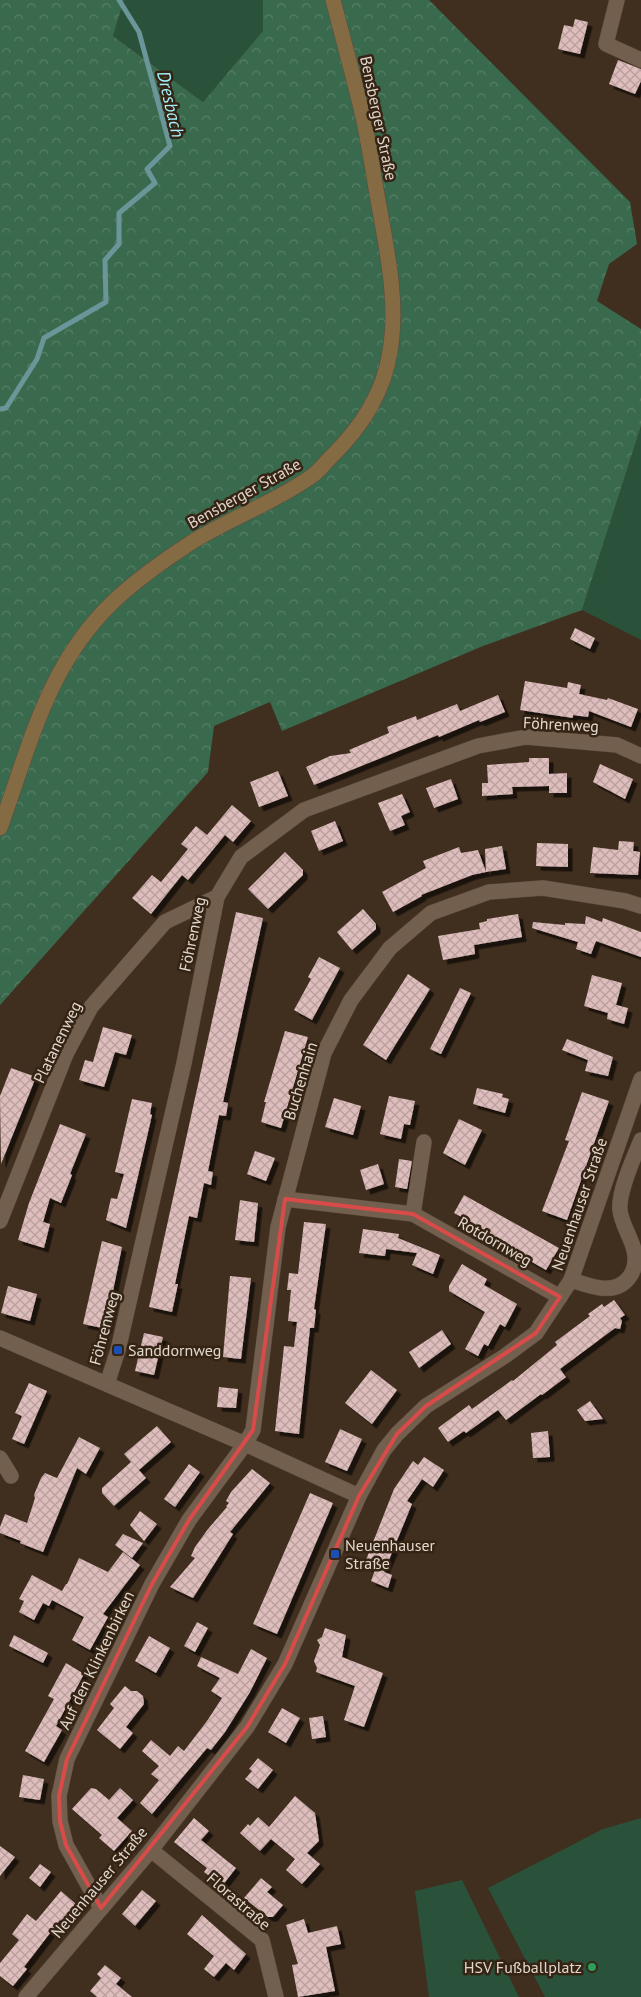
<svg xmlns="http://www.w3.org/2000/svg" width="641" height="1997" viewBox="0 0 641 1997" font-family="'PT Sans',sans-serif">
<defs>
<pattern id="forest-crowns" width="20" height="18" patternUnits="userSpaceOnUse" patternTransform="scale(1.25)"><rect width="20" height="18" fill="#3a6a4e"/><path d="M2 6a3 3 0 1 1 6 0M12 15a3 3 0 1 1 6 0" fill="none" stroke="#567f66"/></pattern>
<pattern id="building-cross-hatch" width="8" height="8" patternUnits="userSpaceOnUse" patternTransform="scale(1.25)"><rect width="8" height="8" fill="#debebd"/><path d="M0 0l8 8M0 8l8-8" fill="none" stroke="#b89e9d"/></pattern>
<filter id="shadow"><feDropShadow dx="4.5" dy="4.5" stdDeviation="0" flood-color="#0009"/></filter>
</defs>
<rect width="100%" height="100%" fill="#402e1e"/>
<g fill="#2a513a">
<path d="M124,0H263L264,31L203,102L113,36Z"/>
<path d="M641,426V640L582,610Z"/>
<path d="M641,1818V1997H545L488,1888L603,1829Z"/>
<path d="M462,1880L519,1997H429L415,1891Z"/>
</g>
<path fill="url(#forest-crowns)" d="M0,0H124L113,36L203,102L263,31V0H429L630,202L637,244L609,264L597,301L641,329V426L582,610L483,646L282,731L270,702L214,726L208,772L0,1005Z"/>
<g fill="none" stroke-linecap="round" stroke-linejoin="round">
<path stroke="#6a9699" stroke-width="5" d="M0,409L6,408L37,359L44,338L106,302L105,260L119,244V213L155,183L147,169L170,146L139,32L119,0"/>
</g>
<g fill="url(#building-cross-hatch)" filter="url(#shadow)">
<path d="M575,19L588,22L580,54L558,49L564,25L573,27Z"/>
<path d="M618,60L641,69V81L635,94L609,84Z"/>
<path d="M575,628L595,638L590,649L570,639Z"/>
<path d="M525,681L567,688L568,682L581,685L579,694L607,700L608,698L638,709L631,727L589,711L588,717L573,715V718L520,710Z"/>
<path d="M498,695L505,712L480,722L479,720L439,737L438,735L314,785L306,767L330,756L351,753L349,750L389,733L387,727L416,716L417,720L457,704L460,711Z"/>
<path d="M529,758H549V774L567,773V793H549V786L512,787L513,794L482,796V783H488L487,765L529,762Z"/>
<path d="M600,764L633,779L625,799L593,782Z"/>
<path d="M278,771L288,796L259,807L250,782Z"/>
<path d="M451,779L458,799L434,808L426,788Z"/>
<path d="M402,794L410,812L401,816L405,825L390,831L378,803Z"/>
<path d="M232,805L251,821L233,842L225,835L188,880L182,875L151,914L132,898L152,875L161,882L188,849L181,844L196,826L207,835Z"/>
<path d="M335,821L343,841L319,851L311,831Z"/>
<path d="M619,841L634,842L633,851L640,852L638,875L590,873L593,847L618,850Z"/>
<path d="M537,843L568,844V867L536,866Z"/>
<path d="M502,846L506,869L486,872L485,849Z"/>
<path d="M459,847L461,853L478,850L486,872L472,875L421,895L422,896L393,912L382,892L426,868L423,861Z"/>
<path d="M285,852L303,870V875L268,909L248,889Z"/>
<path d="M363,909L376,924V929L352,950L337,932Z"/>
<path d="M236,912L263,918L223,1102L228,1103L226,1116L219,1115L208,1171L213,1172L211,1185L204,1183L197,1218L189,1216L175,1284H178L172,1312L149,1307Z"/>
<path d="M518,914L522,937L474,945L475,954L443,960L438,936L480,929L479,923L487,921V919Z"/>
<path d="M586,916L602,922L603,918L641,932V957L596,941L591,954L576,949L578,942L532,928L533,922L565,925V923L585,924Z"/>
<path d="M319,957L340,968L312,1020L294,1010L311,979L308,977Z"/>
<path d="M408,974L430,989L386,1060L363,1045Z"/>
<path d="M592,975L622,983L616,1005L628,1008L624,1024L607,1019L608,1013L584,1006Z"/>
<path d="M460,988L471,993L441,1054L430,1049Z"/>
<path d="M103,1027L132,1035L126,1055L115,1052L104,1087L79,1080L85,1060L93,1062Z"/>
<path d="M285,1031L308,1037L281,1128L261,1122L266,1102H264Z"/>
<path d="M567,1039L613,1057L608,1076L585,1071L588,1060L562,1050Z"/>
<path d="M11,1068L36,1077L1,1164L0,1096Z"/>
<path d="M477,1088L503,1094L502,1097L509,1099L505,1113L473,1104Z"/>
<path d="M582,1092L609,1101L567,1220L542,1211L569,1141L565,1140Z"/>
<path d="M389,1096L415,1101L410,1125L404,1124L401,1139L380,1134Z"/>
<path d="M334,1098L361,1106L353,1135L325,1127Z"/>
<path d="M132,1099L152,1103L150,1114L152,1115L126,1228L106,1220L111,1198L117,1199L124,1174L115,1172Z"/>
<path d="M459,1119L482,1130L465,1165L443,1153Z"/>
<path d="M60,1124L86,1134L70,1174L72,1175L61,1203L50,1198L43,1222L50,1224L44,1248L18,1240L29,1203Z"/>
<path d="M255,1151L275,1158L266,1181L247,1174Z"/>
<path d="M399,1159L412,1161L407,1189L395,1187Z"/>
<path d="M378,1164L384,1184L366,1190L360,1170Z"/>
<path d="M464,1195L559,1248L546,1270L479,1232L482,1228L454,1213Z"/>
<path d="M240,1200L258,1203L254,1242L235,1240Z"/>
<path d="M304,1222L326,1224L314,1309L316,1310L314,1328H310L299,1434L275,1431L284,1346L294,1347L297,1322L288,1321L291,1290H287L289,1273L298,1274Z"/>
<path d="M363,1229L399,1234L398,1238L440,1255L433,1274L412,1265L417,1253L386,1249L385,1256L359,1253Z"/>
<path d="M102,1241L122,1247L113,1291H116L107,1329L83,1324Z"/>
<path d="M462,1264L487,1279L484,1285L517,1304L505,1327L500,1324L488,1346L484,1344L478,1356L465,1349L485,1312L449,1291V1286Z"/>
<path d="M230,1276L251,1278L241,1359L223,1357Z"/>
<path d="M8,1286L37,1294L30,1321L1,1313Z"/>
<path d="M614,1300L625,1315L620,1318L622,1321L620,1329L615,1328L560,1369L566,1377L542,1395L541,1394L506,1420L498,1410L466,1433L464,1431L448,1442L438,1428L469,1405L472,1409L512,1380L513,1381L557,1345L555,1342L590,1316L588,1314L602,1304L604,1307Z"/>
<path d="M442,1330L451,1344L419,1368L409,1352Z"/>
<path d="M144,1333L163,1337L154,1375L135,1371Z"/>
<path d="M371,1370L397,1390L372,1424L345,1403Z"/>
<path d="M29,1383L47,1391L24,1444L12,1439L22,1416L15,1413Z"/>
<path d="M219,1387L238,1389L236,1408L217,1407Z"/>
<path d="M590,1401L603,1419L585,1421L577,1410Z"/>
<path d="M157,1426L171,1442L139,1470L137,1468L146,1478L114,1506L102,1493V1488L131,1462L124,1454Z"/>
<path d="M340,1429L362,1439L347,1471L325,1462Z"/>
<path d="M548,1431L550,1457L533,1458L531,1433Z"/>
<path d="M79,1437L100,1448L86,1474L77,1468L43,1552L20,1543L21,1541L0,1533V1527L5,1514L27,1523L35,1498L34,1495L41,1478L45,1473L57,1478Z"/>
<path d="M424,1457L444,1470L433,1487L422,1479L407,1501L412,1504L384,1572L392,1575L388,1588L371,1581L375,1570L364,1565L394,1489L413,1461L418,1465Z"/>
<path d="M189,1464L200,1472L175,1507L164,1499Z"/>
<path d="M252,1469L270,1483L230,1532L233,1534L193,1598L170,1587L195,1558L191,1556L195,1547L208,1529L227,1507L226,1506L229,1503L226,1501L231,1492Z"/>
<path d="M310,1493L333,1503L277,1634L253,1624Z"/>
<path d="M140,1511L157,1524L144,1541L130,1525Z"/>
<path d="M123,1534L143,1543L132,1558L115,1545Z"/>
<path d="M123,1552L140,1565L103,1614L108,1617L90,1650L72,1640L84,1617L52,1600L49,1606L43,1603L34,1620L19,1612L24,1601L19,1599L32,1575L62,1591L66,1584H67L79,1558L108,1572Z"/>
<path d="M197,1622L208,1628L195,1652L184,1646Z"/>
<path d="M325,1628L346,1635L342,1657L383,1673L364,1727L344,1720L355,1686L316,1672L317,1668L314,1661L320,1645L317,1640L322,1637Z"/>
<path d="M14,1635L48,1653L43,1663L9,1646Z"/>
<path d="M149,1636L170,1648L156,1673L135,1661Z"/>
<path d="M251,1649L267,1658L250,1692L225,1732L211,1750L207,1748L152,1814L140,1803L159,1780L151,1774L159,1766L142,1751L151,1740L170,1756L178,1746L184,1751L207,1721L222,1698L211,1691L220,1678L197,1666L201,1657L238,1674Z"/>
<path d="M66,1663L84,1674L56,1726L62,1730L44,1762L25,1751L54,1699L48,1696Z"/>
<path d="M125,1686L131,1691H137L143,1696L144,1704L126,1727L133,1733L120,1749L97,1730L114,1708L110,1704Z"/>
<path d="M282,1708L300,1718L286,1743L268,1732Z"/>
<path d="M323,1716L326,1737L312,1739L309,1718Z"/>
<path d="M258,1758L273,1770L258,1789L245,1779L252,1771L249,1769Z"/>
<path d="M23,1775L44,1779L40,1800L19,1797Z"/>
<path d="M91,1788L96,1789L109,1800L120,1788L133,1800L117,1818L132,1831L114,1851L99,1838L102,1835L72,1809Z"/>
<path d="M295,1796L315,1813L319,1841L307,1853L320,1864L302,1884L286,1870L295,1859L271,1839L260,1851L240,1833L248,1824L250,1826L258,1817L269,1827Z"/>
<path d="M194,1818L209,1831L201,1840L236,1868L222,1886L204,1872L207,1868L174,1842Z"/>
<path d="M0,1846L15,1857L0,1876Z"/>
<path d="M40,1864L51,1872L40,1887L29,1878Z"/>
<path d="M261,1878L272,1887L267,1892L283,1905L273,1917H268L244,1898Z"/>
<path d="M142,1890L156,1901L135,1926L122,1914Z"/>
<path d="M61,1891L77,1905L63,1923L60,1920L24,1967L27,1969L13,1986L0,1976V1963L19,1940L12,1934L27,1914L36,1921Z"/>
<path d="M202,1915L246,1954L234,1970L226,1963L214,1977L204,1969L214,1956L187,1934Z"/>
<path d="M304,1919L308,1933L337,1926L341,1944L326,1947L335,1991L298,1997L292,1965L298,1964L286,1925Z"/>
<path d="M105,1965L121,1978L116,1984L132,1997H97L90,1991L101,1978L97,1974Z"/>
</g>
<g fill="none" stroke-linecap="round" stroke-linejoin="round">
<g stroke="#5b4c3e" stroke-width="16">
<g id="street">
<path d="M617,0L606,44L641,60"/>
<path d="M285,1199L413,1214L560,1297"/>
<path d="M413,1214L424,1142"/>
<path d="M0,1221L66,1054L91,1007L165,922L217,897"/>
<path d="M571,1280C581,1283 591,1287 601,1288C625,1291 639,1272 634,1250C631,1237 621,1223 620,1210C618,1192 634,1157 641,1140"/>
<path d="M0,1338L245,1444L359,1496"/>
<path d="M107,1384L118,1350L184,1063L217,897L241,857L304,810L478,746L526,737L617,745L641,756"/>
<path d="M0,1458L11,1476"/>
<path d="M151,1850L262,1940L276,1997"/>
<path d="M101,1908L66,1845L60,1821L59,1796L67,1759L152,1584L189,1520L245,1444L253,1430L278,1227L324,1053L351,1000L390,948L431,913L489,892L543,888L625,901L641,906"/>
<path d="M26,1997L151,1850L247,1727L285,1664L359,1496L384,1450L397,1434L426,1406L505,1356L536,1333L571,1280L641,1079"/>
</g>
</g>
<g stroke="#5b4c3e" stroke-width="16">
<path id="secondary" d="M0,828C30,746 47,665 113,602C136,580 163,561 189,544C228,519 274,503 312,476C319,471 324,464 330,458C360,429 384,393 390,351C398,305 388,256 380,211C374,180 370,148 363,117C354,78 343,39 333,0"/>
</g>
<use href="#street" stroke="#735f4e" stroke-width="15"/>
<use href="#secondary" stroke="#846b43" stroke-width="15"/>
</g>
<path fill="none" stroke="#d84b49" stroke-width="4" stroke-linejoin="round" d="M285,1199L413,1214L560,1297L536,1333L426,1406L397,1434L359,1496L285,1664L247,1727L101,1908L66,1845L60,1821L59,1796L67,1759L152,1584L189,1520L253,1430Z"/>
<g fill="#1a4fb4" stroke="#352414" stroke-width="2">
<rect x="113" y="1345" width="10" height="10" rx="2.5"/>
<rect x="330" y="1549" width="10" height="10" rx="2.5"/>
</g>
<circle fill="#2e9e5b" stroke="#352414" stroke-width="2" cx="592" cy="1967" r="5"/>
<g text-anchor="middle" dominant-baseline="central" stroke-width="5" stroke-linejoin="round" paint-order="stroke">
<g font-size="16" fill="#e2d7cd" stroke="#352414">
<text transform="translate(379 118) rotate(78)">Bensberger Straße</text>
<text transform="translate(244 493) rotate(-29)">Bensberger Straße</text>
<text transform="translate(561 724) rotate(3)">Föhrenweg</text>
<text transform="translate(192 934) rotate(-78)">Föhrenweg</text>
<text transform="translate(57 1042) rotate(-64)">Platanenweg</text>
<text transform="translate(300 1081) rotate(-73)">Buchenhain</text>
<text transform="translate(579 1204) rotate(-71)">Neuenhauser Straße</text>
<text transform="translate(495 1241) rotate(30)">Rotdornweg</text>
<text transform="translate(104 1328) rotate(-75)">Föhrenweg</text>
<text transform="translate(96 1660) rotate(-64)">Auf den Klinkenbirken</text>
<text transform="translate(99 1882) rotate(-50)">Neuenhauser Straße</text>
<text transform="translate(239 1901) rotate(41)">Florastraße</text>
</g>
<g font-size="16" fill="#e2d7cd" stroke="#352414" text-anchor="start">
<text x="128" y="1350">Sanddornweg</text>
<text x="345" y="1545">Neuenhauser<tspan x="345" dy="18">Straße</tspan></text>
<text x="582" y="1967" text-anchor="end">HSV Fußballplatz</text>
</g>
<g font-size="18" font-style="italic" fill="#a3f3ff" stroke="#352414">
<text transform="translate(171 104) rotate(77)">Dresbach</text>
</g>
</g>
</svg>
